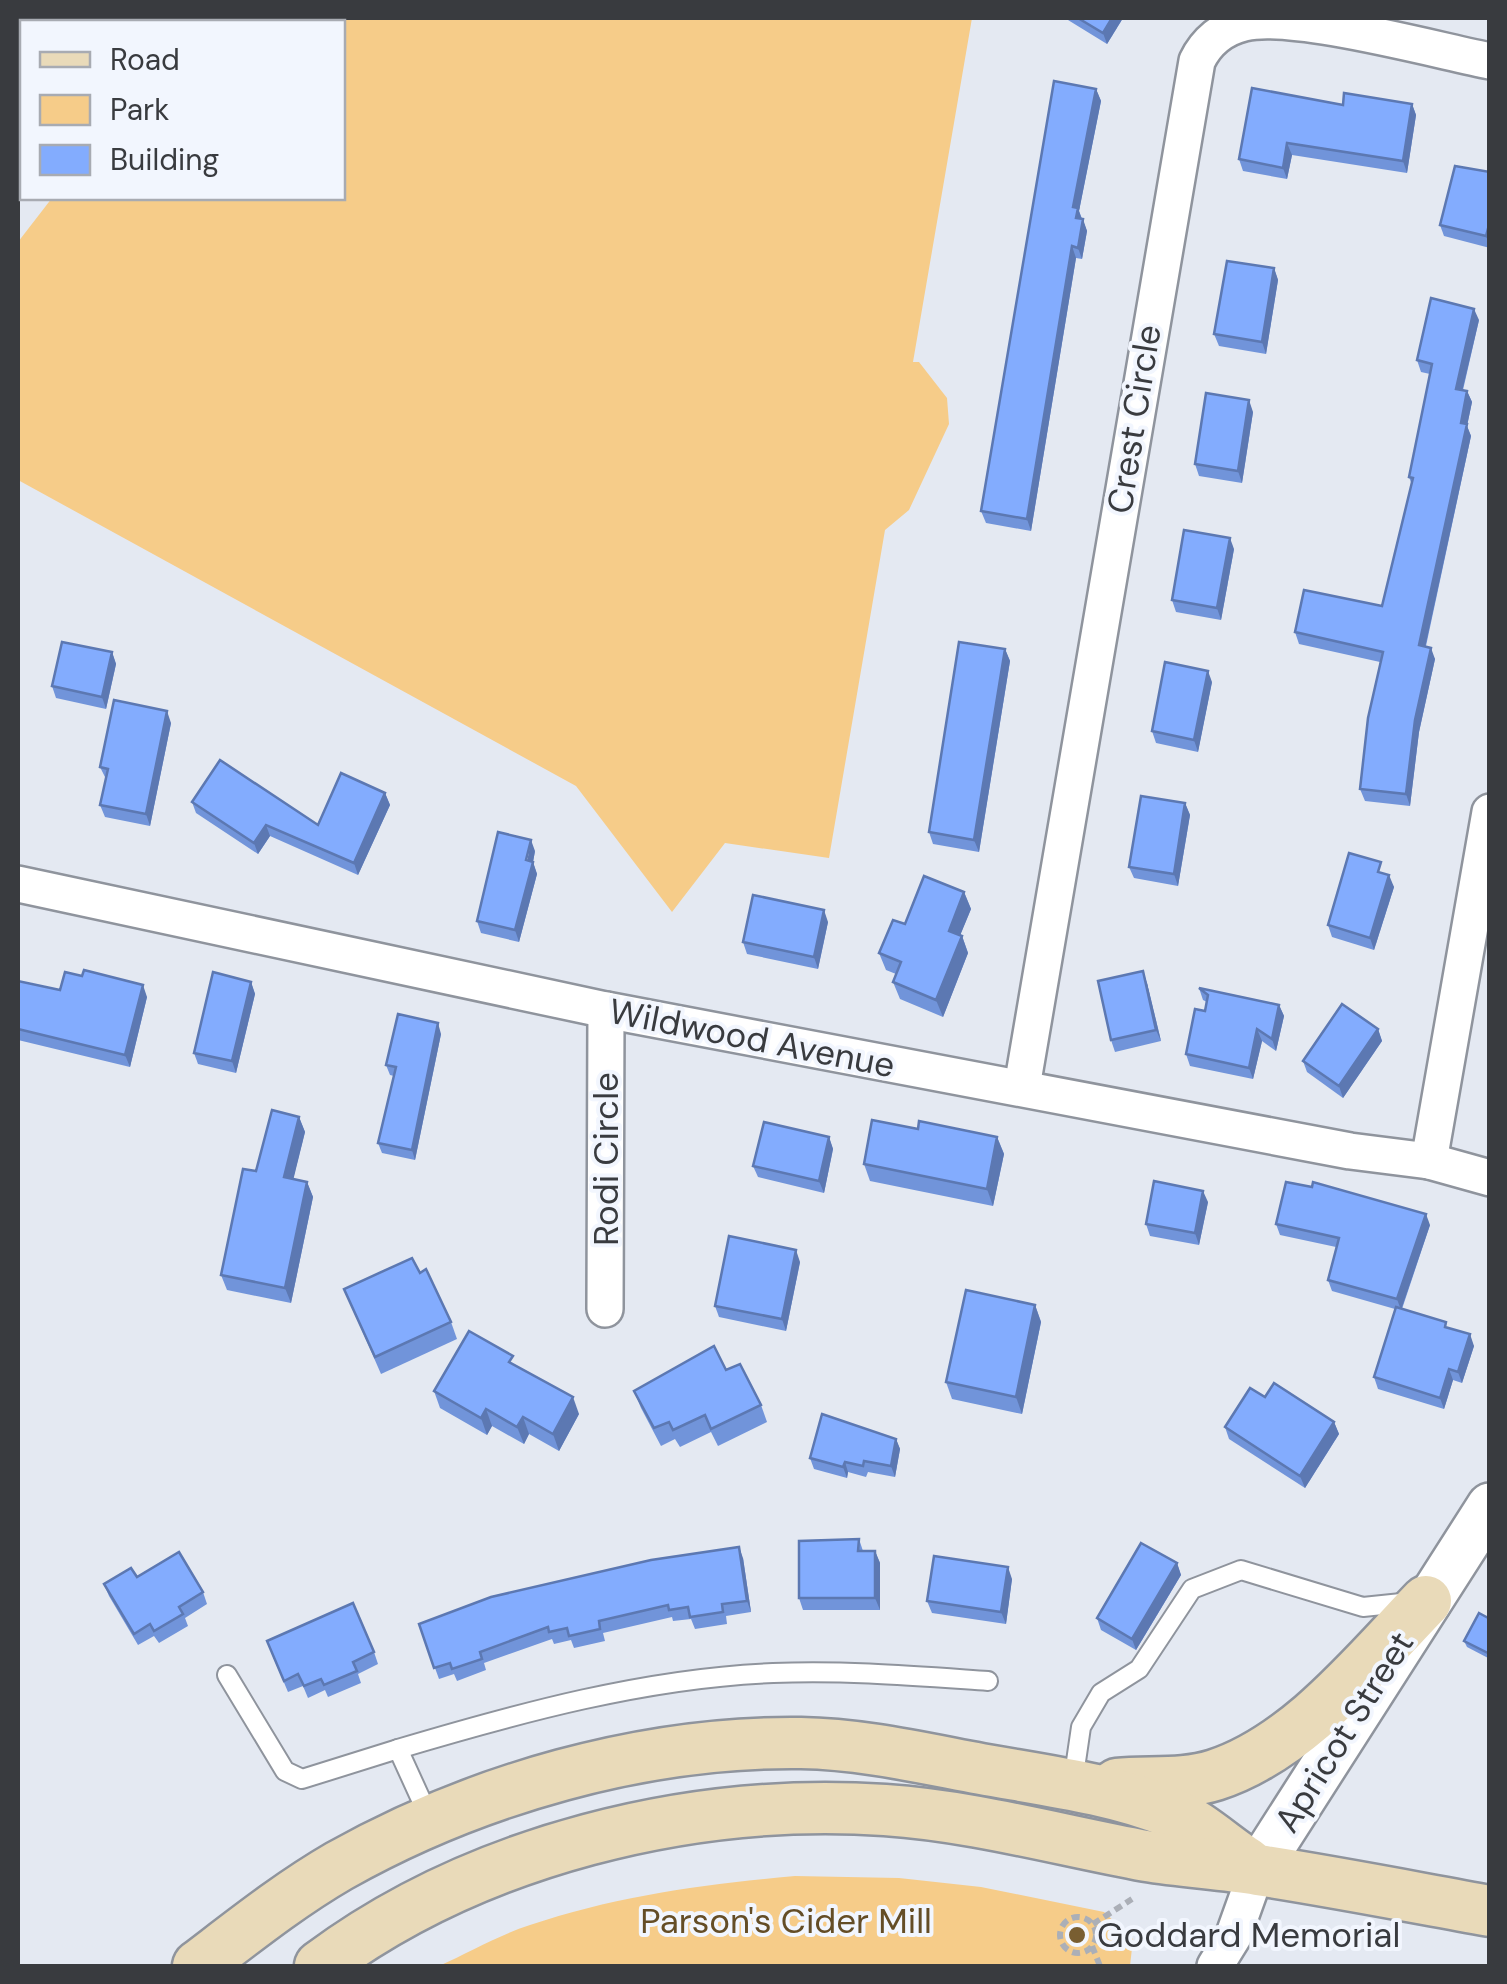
<svg xmlns="http://www.w3.org/2000/svg" width="1507" height="1984" viewBox="0 0 1507 1984" font-family="'DM Sans',sans-serif">
<rect width="100%" height="100%" fill="#e4e9f2"/>
<g fill="#f6cc89">
<path d="M191,18H972L913,362H919L947,398L949,424L909,510L885,530L829,858L725,843L672,912L576,786L18,480V242L52,198H342V22H187Z"/>
<path d="M795,1876L899,1878L981,1887L1104,1912L1133,1939L1130,1966H439C468,1953 499,1935 530,1925C616,1896 705,1884 795,1876Z"/>
</g>
<g fill="none" stroke-linecap="round" stroke-linejoin="round">
<g stroke="#8f949d" stroke-width="22">
<g id="service">
<path d="M227,1675L285,1771L302,1779L398,1749L429,1817"/>
<path d="M398,1749C519,1713 646,1678 773,1673C845,1670 916,1676 988,1681"/>
<path d="M1073,1782L1081,1727L1101,1693L1139,1669L1192,1589L1241,1570L1363,1607L1411,1602"/>
</g>
</g>
<g stroke="#8f949d" stroke-width="40">
<g id="minor">
<path d="M18,884L606,1010L1350,1151L1429,1161L1490,1178"/>
<path d="M1022,1087L1197,61C1206,42 1223,28 1244,23C1291,11 1435,50 1490,61"/>
<path d="M1429,1161L1490,812"/>
<path d="M605,1309L606,1010"/>
<path d="M1215,1966L1233,1937L1257,1870"/>
</g>
</g>
<g stroke="#8f949d" stroke-width="50">
<path id="tertiary" d="M1257,1870L1490,1506"/>
</g>
<g stroke="#8f949d" stroke-width="55">
<g id="secondary">
<path d="M1117,1784C1149,1781 1184,1785 1215,1775C1299,1748 1367,1662 1426,1601"/>
<path d="M198,1966C244,1931 289,1895 339,1866C476,1789 644,1741 801,1743C862,1744 922,1758 981,1769C1042,1780 1114,1789 1172,1813C1198,1824 1224,1848 1247,1863"/>
<path d="M320,1966C476,1850 691,1797 885,1810C974,1816 1059,1840 1146,1856C1183,1862 1221,1864 1258,1870C1336,1882 1412,1897 1490,1911"/>
</g>
</g>
<g stroke="#abafb7" stroke-width="6" stroke-dasharray="8 5" stroke-linecap="butt">
<circle cx="1078" cy="1935" r="18"/>
<path d="M1093,1924L1132,1899"/>
<path d="M1092,1946L1100,1966"/>
</g>
<use href="#service" stroke="#fff" stroke-width="18"/>
<use href="#minor" stroke="#fff" stroke-width="35"/>
<use href="#tertiary" stroke="#fff" stroke-width="45"/>
<use href="#secondary" stroke="#e9dab9" stroke-width="50"/>
</g>
<g fill="#7194da">
<path d="M1067,18H1123L1107,44L1068,20Z"/>
<path d="M1096,89L1101,101L1079,211L1087,231L1082,259L1076,258L1031,531L986,523L981,511Z"/>
<path d="M1412,104L1416,115L1407,173L1292,155L1287,179L1243,171L1239,159L1343,105Z"/>
<path d="M1490,172V248L1444,236L1440,225Z"/>
<path d="M1274,268L1278,280L1266,354L1219,346L1214,334Z"/>
<path d="M1479,320L1463,390L1467,391L1472,402L1467,426L1471,436L1426,646L1435,659L1419,732L1410,806L1365,801L1360,789L1380,662L1299,644L1295,632L1382,606L1412,485L1409,477L1430,374L1421,372L1417,360Z"/>
<path d="M1253,412L1242,483L1199,476L1195,464Z"/>
<path d="M1234,549L1221,620L1176,612L1172,600Z"/>
<path d="M1005,649L1010,661L979,852L933,844L929,832Z"/>
<path d="M112,652L116,664L106,709L56,698L52,686Z"/>
<path d="M1212,682L1198,752L1156,743L1152,731Z"/>
<path d="M171,723L150,826L105,817L100,805L106,779L100,767Z"/>
<path d="M385,793L390,805L358,875L270,836L258,854L196,813L192,802L318,825Z"/>
<path d="M1185,803L1190,815L1178,886L1134,878L1129,867Z"/>
<path d="M535,851L533,862L537,874L519,942L481,933L477,921Z"/>
<path d="M1385,874L1394,887L1374,950L1332,937L1328,925Z"/>
<path d="M964,892L971,909L960,935L962,936L968,953L943,1017L900,999L893,982L896,974L886,970L879,953L905,924Z"/>
<path d="M828,922L818,969L747,954L743,942Z"/>
<path d="M82,976L147,997L130,1067L18,1040V981L60,990Z"/>
<path d="M251,982L255,994L236,1073L198,1064L194,1053Z"/>
<path d="M1147,983L1161,1041L1115,1052L1111,1040Z"/>
<path d="M1199,988L1279,1005L1284,1016L1276,1051L1262,1041L1253,1079L1190,1066L1186,1054L1205,1011L1207,1002L1203,1000Z"/>
<path d="M1378,1029L1382,1041L1343,1098L1307,1072L1303,1061Z"/>
<path d="M441,1034L415,1160L382,1153L378,1143L394,1076L390,1075L386,1065Z"/>
<path d="M299,1117L305,1132L293,1179L307,1182L313,1197L291,1303L227,1290L221,1275L256,1171Z"/>
<path d="M829,1137L833,1149L824,1193L758,1177L753,1166Z"/>
<path d="M997,1137L1004,1154L993,1206L870,1181L864,1164Z"/>
<path d="M1208,1202L1199,1245L1150,1236L1146,1224Z"/>
<path d="M1276,1224L1430,1225L1402,1309L1449,1328L1474,1346L1462,1383L1453,1380L1444,1409L1378,1389L1374,1377L1395,1309L1332,1291L1328,1280L1336,1247L1280,1235Z"/>
<path d="M800,1262L786,1331L719,1317L715,1306Z"/>
<path d="M420,1273L451,1322L457,1339L381,1374L344,1289Z"/>
<path d="M1035,1305L1041,1322L1022,1414L952,1399L946,1382Z"/>
<path d="M517,1366L579,1414L559,1451L529,1434L524,1444L492,1426L487,1435L440,1408L434,1391Z"/>
<path d="M726,1370L761,1405L767,1422L718,1446L711,1432L680,1447L675,1439L661,1446L641,1408L634,1391Z"/>
<path d="M1265,1397L1334,1422L1339,1434L1305,1488L1229,1439L1225,1427Z"/>
<path d="M896,1439L900,1449L895,1477L868,1472L866,1477L848,1472L847,1478L814,1469L810,1458Z"/>
<path d="M859,1539L863,1551H875L880,1563V1610H803L799,1598Z"/>
<path d="M743,1558L751,1612L726,1616L727,1624L695,1629L691,1619L673,1621L672,1617L603,1633L605,1641L574,1648L571,1640L554,1644L552,1639L484,1663L486,1670L457,1681L454,1674L439,1679L419,1624Z"/>
<path d="M1177,1563L1181,1575L1136,1650L1101,1630L1097,1618Z"/>
<path d="M137,1577L203,1592L207,1604L185,1618L188,1626L159,1643L154,1636L138,1645L109,1596L104,1584Z"/>
<path d="M1012,1579L1006,1624L932,1613L927,1601Z"/>
<path d="M1490,1619V1659L1467,1647L1464,1641Z"/>
<path d="M271,1652H374L378,1664L358,1674L361,1683L328,1697L325,1690L308,1698L303,1686L288,1692Z"/>
</g>
<g fill="#5c78b2">
<path d="M1112,18H1123L1107,44L1103,33Z"/>
<path d="M1096,89L1101,101L1079,211L1082,220L1080,230L1073,207Z"/>
<path d="M1412,104L1416,115L1407,173L1403,161Z"/>
<path d="M1287,143L1292,155L1287,179L1283,168Z"/>
<path d="M1083,219L1087,231L1082,259L1078,248Z"/>
<path d="M1490,221V247L1486,236Z"/>
<path d="M1072,246L1076,258L1031,531L1027,519Z"/>
<path d="M1274,268L1278,280L1266,354L1262,342Z"/>
<path d="M1474,309L1479,320L1460,400L1456,389Z"/>
<path d="M1467,391L1472,402L1467,426L1471,436L1423,657L1419,645Z"/>
<path d="M1249,400L1253,412L1242,483L1238,471Z"/>
<path d="M1230,538L1234,549L1221,620L1217,608Z"/>
<path d="M1431,648L1435,659L1419,732L1410,806L1406,794L1415,720Z"/>
<path d="M1005,649L1010,661L979,852L974,840Z"/>
<path d="M112,652L116,664L106,709L102,697Z"/>
<path d="M1208,671L1212,682L1198,752L1194,740Z"/>
<path d="M167,711L171,723L150,826L146,814Z"/>
<path d="M385,793L390,805L358,875L354,863Z"/>
<path d="M1185,803L1190,815L1178,886L1174,874Z"/>
<path d="M266,825L270,836L258,854L254,843Z"/>
<path d="M531,840L535,851L533,862L537,874L519,942L515,930Z"/>
<path d="M1389,875L1394,887L1374,950L1370,938Z"/>
<path d="M964,892L971,909L955,948L949,931Z"/>
<path d="M824,910L828,922L818,969L814,957Z"/>
<path d="M962,936L968,953L943,1017L936,1000Z"/>
<path d="M1143,971L1147,983L1161,1041L1156,1030Z"/>
<path d="M251,982L255,994L236,1073L232,1061Z"/>
<path d="M143,985L147,997L130,1067L125,1055Z"/>
<path d="M1279,1005L1284,1016L1276,1051L1272,1039Z"/>
<path d="M438,1023L441,1034L415,1160L412,1150Z"/>
<path d="M1257,1029L1262,1041L1253,1079L1249,1068Z"/>
<path d="M1378,1029L1382,1041L1343,1098L1339,1086Z"/>
<path d="M299,1117L305,1132L290,1193L284,1177Z"/>
<path d="M829,1137L833,1149L824,1193L819,1181Z"/>
<path d="M997,1137L1004,1154L993,1206L987,1189Z"/>
<path d="M307,1182L313,1197L291,1303L285,1288Z"/>
<path d="M1203,1191L1208,1202L1199,1245L1195,1233Z"/>
<path d="M1426,1214L1430,1225L1401,1310L1397,1299Z"/>
<path d="M796,1250L800,1262L786,1331L782,1319Z"/>
<path d="M1035,1305L1041,1322L1022,1414L1016,1397Z"/>
<path d="M1470,1334L1474,1346L1462,1383L1458,1372Z"/>
<path d="M1449,1369L1453,1380L1444,1409L1440,1398Z"/>
<path d="M573,1397L579,1414L559,1451L553,1434Z"/>
<path d="M486,1409L492,1426L487,1435L481,1418Z"/>
<path d="M523,1417L529,1434L524,1444L517,1427Z"/>
<path d="M1334,1422L1339,1434L1305,1488L1300,1476Z"/>
<path d="M896,1439L900,1449L895,1477L891,1466Z"/>
<path d="M845,1462L848,1472L847,1478L843,1467Z"/>
<path d="M739,1547L743,1558L751,1612L747,1601Z"/>
<path d="M875,1551L880,1563V1610L875,1598Z"/>
<path d="M1177,1563L1181,1575L1136,1650L1132,1639Z"/>
<path d="M1008,1567L1012,1579L1006,1624L1001,1612Z"/>
</g>
<g fill="#83acfe" stroke="#5c78b2" stroke-width="2.5">
<path d="M1078,18H1112L1103,33Z"/>
<path d="M1054,81L1096,89L1073,207L1078,208L1076,218L1083,219L1078,248L1072,246L1027,519L981,511Z"/>
<path d="M1252,88L1343,105L1344,93L1412,104L1403,161L1287,143L1283,168L1239,159Z"/>
<path d="M1455,166L1490,172V221L1486,236L1440,225Z"/>
<path d="M1227,261L1274,268L1262,342L1214,334Z"/>
<path d="M1431,298L1474,309L1456,389L1467,391L1461,423L1467,424L1419,645L1431,648L1415,720L1406,794L1360,789L1368,718L1383,652L1295,632L1304,590L1382,606L1413,478L1409,477L1432,364L1417,360Z"/>
<path d="M1206,393L1249,400L1238,471L1195,464Z"/>
<path d="M1184,530L1230,538L1217,608L1172,600Z"/>
<path d="M62,642L112,652L102,697L52,686Z"/>
<path d="M959,642L1005,649L974,840L929,832Z"/>
<path d="M1165,662L1208,671L1194,740L1152,731Z"/>
<path d="M114,700L167,711L146,814L100,805L108,769L100,767Z"/>
<path d="M220,760L318,825L341,773L385,793L354,863L266,825L254,843L192,802Z"/>
<path d="M1141,796L1185,803L1174,874L1129,867Z"/>
<path d="M498,832L531,840L526,860L533,862L515,930L477,921Z"/>
<path d="M1349,853L1381,862L1378,872L1389,875L1370,938L1328,925Z"/>
<path d="M924,876L964,892L949,931L962,936L936,1000L893,982L901,962L879,953L893,920L905,924Z"/>
<path d="M753,895L824,910L814,957L743,942Z"/>
<path d="M84,970L143,985L125,1055L18,1029V981L60,990L65,972L82,976Z"/>
<path d="M1143,971L1156,1030L1111,1040L1098,981Z"/>
<path d="M213,972L251,982L232,1061L194,1053Z"/>
<path d="M1199,988L1279,1005L1272,1039L1257,1029L1249,1068L1186,1054L1195,1009L1205,1011L1208,995Z"/>
<path d="M1342,1004L1378,1029L1339,1086L1303,1061Z"/>
<path d="M398,1014L438,1023L412,1150L378,1143L396,1067L386,1065Z"/>
<path d="M272,1110L299,1117L284,1177L307,1182L285,1288L221,1275L243,1169L256,1171Z"/>
<path d="M872,1120L918,1129L919,1121L997,1137L987,1189L864,1164Z"/>
<path d="M764,1122L829,1137L819,1181L753,1166Z"/>
<path d="M1154,1181L1203,1191L1195,1233L1146,1224Z"/>
<path d="M1286,1182L1312,1187L1313,1182L1426,1214L1397,1299L1328,1280L1339,1238L1276,1224Z"/>
<path d="M729,1236L796,1250L782,1319L715,1306Z"/>
<path d="M412,1258L420,1273L426,1269L451,1322L375,1357L344,1289Z"/>
<path d="M966,1290L1035,1305L1016,1397L946,1382Z"/>
<path d="M1396,1307L1446,1322L1445,1327L1470,1334L1458,1372L1449,1369L1440,1398L1374,1377Z"/>
<path d="M469,1331L513,1356L509,1362L573,1397L553,1434L523,1417L517,1427L486,1409L481,1418L434,1391Z"/>
<path d="M714,1346L726,1370L740,1364L761,1405L711,1429L705,1415L673,1430L669,1422L654,1428L634,1391Z"/>
<path d="M1274,1383L1334,1422L1300,1476L1225,1427L1250,1388L1265,1397Z"/>
<path d="M822,1414L896,1439L891,1466L864,1461L863,1466L845,1462L843,1467L810,1458Z"/>
<path d="M859,1539L858,1551H875V1598H799V1541Z"/>
<path d="M1141,1543L1177,1563L1132,1639L1097,1618Z"/>
<path d="M739,1547L747,1601L722,1604L723,1612L690,1617L688,1607L669,1610L668,1605L599,1621L600,1629L569,1636L567,1628L549,1632L548,1627L480,1652L482,1659L452,1669L450,1663L434,1668L419,1624L491,1597L651,1560Z"/>
<path d="M179,1552L203,1592L179,1607L183,1614L154,1631L150,1624L134,1634L104,1584L131,1568L137,1577Z"/>
<path d="M934,1556L1008,1567L1001,1612L927,1601Z"/>
<path d="M353,1603L374,1652L353,1662L357,1671L324,1685L321,1679L304,1686L298,1674L284,1681L267,1641Z"/>
<path d="M1479,1613L1490,1619V1654L1464,1641Z"/>
</g>
<circle fill="#795e31" stroke="#f2f6fe" stroke-width="4" cx="1077" cy="1935" r="10"/>
<g text-anchor="middle" dominant-baseline="central" stroke-width="8" stroke-linejoin="round" paint-order="stroke">
<g font-size="35" fill="#393b3f" stroke="#f2f6fe">
<text transform="translate(1134 419) rotate(-81)">Crest Circle</text>
<text transform="translate(752 1038) rotate(11)">Wildwood Avenue</text>
<text transform="translate(606 1159) rotate(-90)">Rodi Circle</text>
<text transform="translate(1344 1732) rotate(-58)">Apricot Street</text>
</g>
<g font-size="35" fill="#644d26" stroke="#f2f6fe">
<text x="786" y="1921">Parson's Cider Mill</text>
</g>
<g font-size="35" fill="#393b3f" stroke="#f2f6fe" text-anchor="start">
<text x="1097" y="1935">Goddard Memorial</text>
</g>
</g>
<rect width="1507" height="1984" fill="none" stroke="#393b3f" stroke-width="40"/>
<rect x="20" y="20" width="325" height="180" fill="#f2f6fe" stroke="#a8abb2" stroke-width="2.5"/>
<rect x="40" y="52" width="50" height="15" fill="#e9dab9" stroke="#a8abb2" stroke-width="2.5"/>
<text x="110" y="70" font-size="30" fill="#393b3f">Road</text>
<rect x="40" y="95" width="50" height="30" fill="#f6cc89" stroke="#a8abb2" stroke-width="2.5"/>
<text x="110" y="120" font-size="30" fill="#393b3f">Park</text>
<rect x="40" y="145" width="50" height="30" fill="#83acfe" stroke="#a8abb2" stroke-width="2.5"/>
<text x="110" y="170" font-size="30" fill="#393b3f">Building</text>
</svg>
